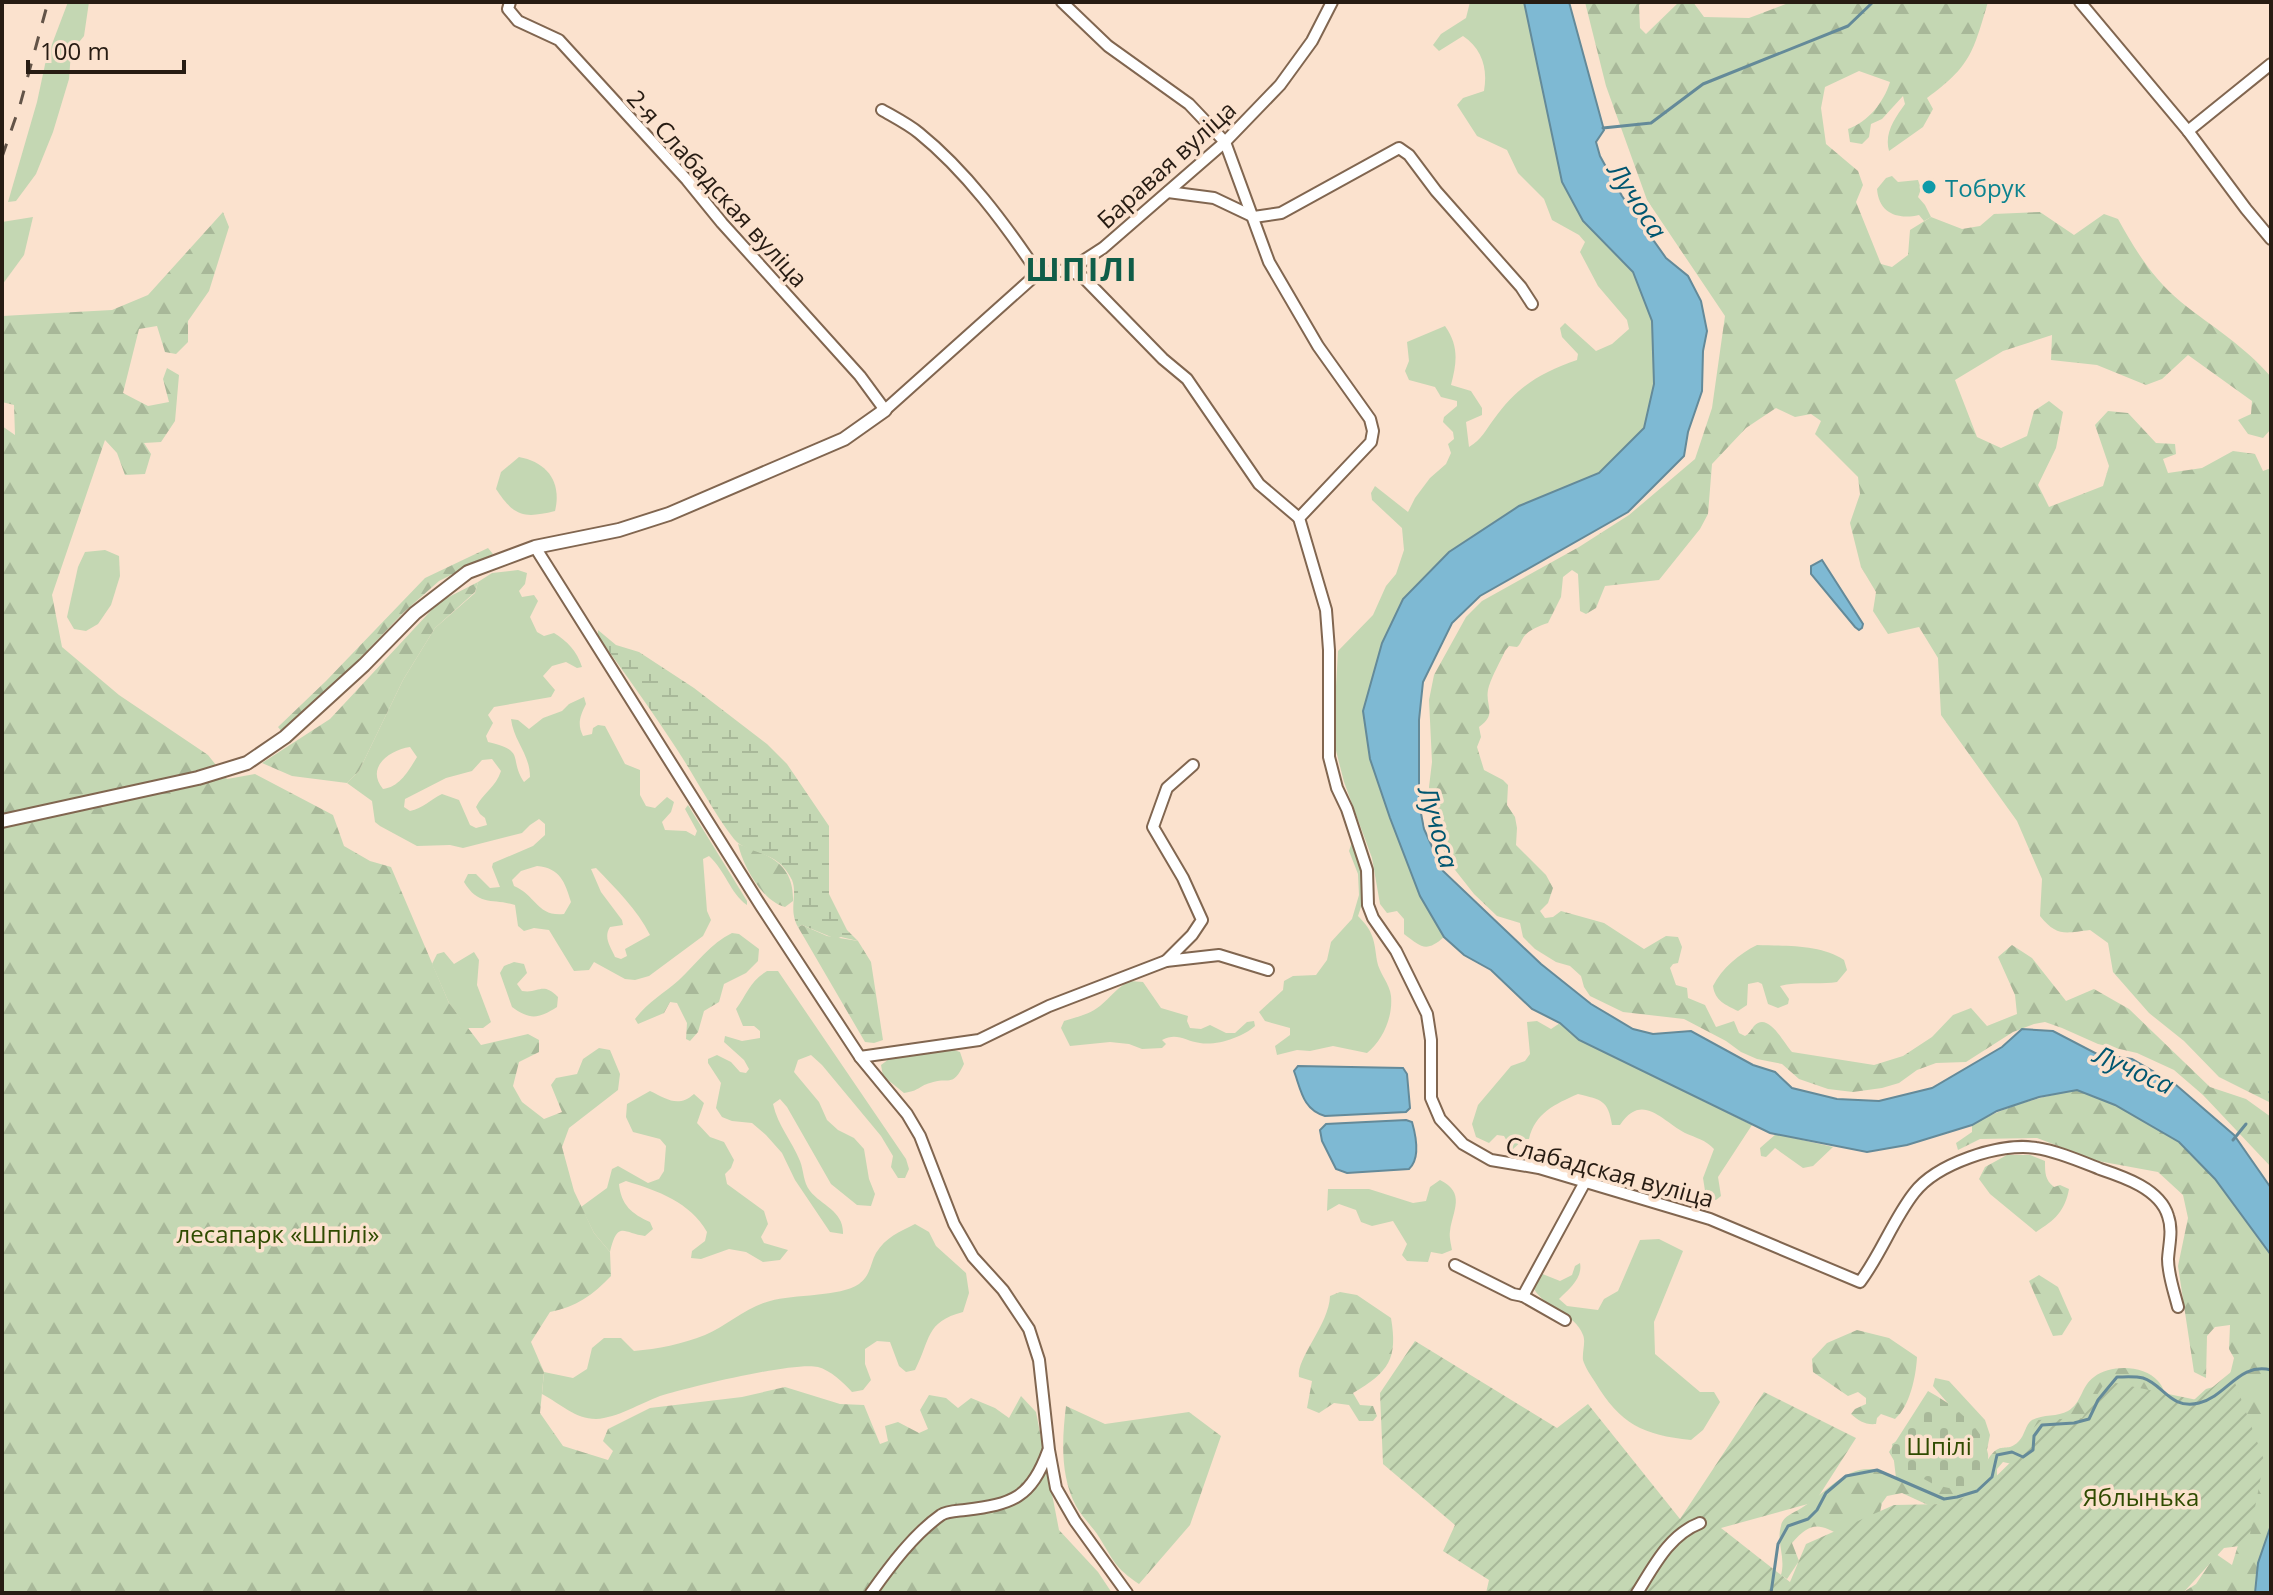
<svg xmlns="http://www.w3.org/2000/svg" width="2273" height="1595" viewBox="0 0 2273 1595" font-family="'Open Sans',sans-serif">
<defs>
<pattern id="forest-firs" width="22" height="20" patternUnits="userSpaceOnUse" patternTransform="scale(2)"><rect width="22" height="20" fill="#c4d7b3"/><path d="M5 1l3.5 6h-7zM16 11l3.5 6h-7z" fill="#a8b899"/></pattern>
<pattern id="wetland-marsh" width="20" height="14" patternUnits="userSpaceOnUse" patternTransform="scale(2)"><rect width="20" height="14" fill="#c4d7b3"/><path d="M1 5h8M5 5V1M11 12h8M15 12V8" fill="none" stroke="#a8b899"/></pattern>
<pattern id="cemetery-stones" width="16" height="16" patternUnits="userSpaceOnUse" patternTransform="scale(2)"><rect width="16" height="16" fill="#c4d7b3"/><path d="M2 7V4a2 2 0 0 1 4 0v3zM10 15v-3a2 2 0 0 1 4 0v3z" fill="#a8b899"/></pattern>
<pattern id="garden-furrows" width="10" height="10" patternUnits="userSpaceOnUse" patternTransform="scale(2)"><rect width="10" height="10" fill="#c4d7b3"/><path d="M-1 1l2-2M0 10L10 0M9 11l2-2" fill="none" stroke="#a8b899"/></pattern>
</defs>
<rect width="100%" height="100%" fill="#fbe2ce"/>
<g fill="#c4d7b3" fill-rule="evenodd">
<path d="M68,2H89L84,36L71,52L69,79L53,132L36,174L16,201L8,202L37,102L46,60Z"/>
<path d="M1470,2H1524L1562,182L1583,221L1633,272L1652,321L1654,384L1644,428L1599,473L1519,506L1403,599L1420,896L1444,937C1426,953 1421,947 1404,934V919L1397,911L1387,913L1380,904L1372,858L1344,782L1333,739L1338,651L1373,615L1386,586L1396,574L1404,550L1402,528L1372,500L1371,493L1375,486L1408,512L1415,498L1430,478L1446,464L1451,453L1448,444L1454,439L1453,432L1443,422L1444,417L1457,406V401L1441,397L1435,387L1409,380L1405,371L1409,361L1407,342L1445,326C1459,346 1457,362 1451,385L1471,391L1482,408V415L1466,422L1469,447C1482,439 1485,431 1494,419C1518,386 1540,373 1577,360L1578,354L1562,337L1560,328L1565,323L1596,351L1612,344L1629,329L1627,320L1598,286L1580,252L1585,242L1579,235L1552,220L1544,199L1518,173L1507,150L1477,136L1457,105L1463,98L1484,91C1488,68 1482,49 1463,36L1439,51L1433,45L1441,34L1466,18Z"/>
<path d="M1892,176L1898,182L1918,180L1921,189L1918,197L1925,205L1931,217L1924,221L1919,215C1897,220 1879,213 1877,189L1886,178Z"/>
<path d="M33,217L24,255L2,285V222Z"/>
<path d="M519,457C547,462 562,482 555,511C523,519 514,516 496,489L501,472Z"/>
<path d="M105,550L119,556L120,576L111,605L98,624L86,631L74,629L67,617L78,567L85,552Z"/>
<path d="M518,570L527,573L525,584L519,591L522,597L534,595L538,601L530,617L537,632L544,636L554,633C567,641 577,651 582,667L577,668L566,662L552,666L543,676L555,690L551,697L494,707L488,715L493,723L486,736L488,742C527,751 508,758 524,782L530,777C530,754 514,742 511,719L518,720L529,729L543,718L562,711L569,704L584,697L586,704C580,716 577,724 583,736L592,734L593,728L598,725L605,726L625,764L640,770V795L646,806L655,808L667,797L674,802L671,812L662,822L665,830L686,831L695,836L697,831L685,809L688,805L747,901V905C730,893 725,870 709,856L703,859L707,911L711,920L703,936L649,976L635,980L625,979L594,962L589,970L574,971L549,930L534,928L524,931L518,926L515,905C493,898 479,907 464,882L468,874H476L490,888L500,887L492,867L493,863L533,846L545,835V824L539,819L530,825L522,833L463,848L450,845L417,846L380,826L375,822L372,801L347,783L359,771L403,680L435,628L475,593L478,582L492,573ZM410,747L417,757C409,770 400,787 383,789C365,767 390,750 410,747ZM492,759L501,771C496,787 483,793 476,807L480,814L485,818L487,825L476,828L470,825L459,800L442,794C430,800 423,808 410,811L404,807L405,799L446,778L472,771L482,760ZM537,866C560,868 565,882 571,902L564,914C537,917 536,895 514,886L512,880L521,871ZM596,868C616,889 637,909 650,935L625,949L627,956L621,959L615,957C611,947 603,938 610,927L623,925L622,920L601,892L591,869Z"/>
<path d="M1352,842C1366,863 1367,893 1358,916C1374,932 1374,940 1377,961C1379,973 1390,984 1391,996C1393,1017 1383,1040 1367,1053L1333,1046L1310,1051L1297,1050L1277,1055L1275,1046L1290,1035V1028L1265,1021L1259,1012L1283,990L1284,981L1293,976L1316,975L1327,960L1331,942L1352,919L1359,895L1358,874L1349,851Z"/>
<path d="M1757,945C1784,946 1821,944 1844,960L1847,970L1837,982C1818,985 1797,981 1780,986L1789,999L1788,1004L1778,1008L1768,1004L1762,984L1758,982L1748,984L1747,1005L1738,1011C1726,1005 1715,1001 1713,986C1722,968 1739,954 1757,945Z"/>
<path d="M444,952L454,964L474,952L479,960L477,985L491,1022L483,1028H467L449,1003L432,964L437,954Z"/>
<path d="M514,962L524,964L527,973L517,984L522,991C539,994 542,981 558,997L557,1007C538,1019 530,1020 512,1007L500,973L504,966Z"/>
<path d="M767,971H778L906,1159L909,1169L905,1178H898L891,1167L893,1156L881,1136L822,1065L811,1055L798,1060L794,1072L819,1102L827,1120L838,1130L854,1138L864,1149L869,1179L875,1194L871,1206L857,1205L831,1184L787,1107L780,1099L773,1104C778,1126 792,1141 800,1161C804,1171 803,1182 810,1191C822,1206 844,1211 843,1234L830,1232L795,1180L782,1153L766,1135L752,1123L732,1121L722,1117L716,1108L721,1083L708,1063V1059L717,1055L731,1062L740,1072L746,1073L749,1069L744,1060L724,1042L725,1036L742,1041L760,1038V1031L754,1026H743L736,1009C747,994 750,981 767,971Z"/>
<path d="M1130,981L1143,982L1161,1008L1188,1016L1187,1021L1190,1028L1201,1029L1210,1025L1226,1033H1235L1247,1022L1254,1021L1255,1026C1243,1037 1217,1046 1200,1043C1185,1041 1177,1032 1162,1040L1166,1044L1162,1048L1142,1049L1129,1044L1110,1042L1070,1046L1061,1028L1064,1021C1077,1017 1090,1014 1100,1006C1111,997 1117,987 1130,981Z"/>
<path d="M1537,1021L1551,1029L1560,1023L1579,1040L1752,1125L1718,1177L1721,1196L1716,1200L1706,1197L1703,1178L1714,1149C1706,1140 1696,1138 1685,1133C1661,1120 1642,1092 1620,1125H1612C1608,1100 1602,1100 1578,1094C1555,1104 1535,1113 1529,1139H1524L1512,1150L1504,1136L1497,1135L1489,1143L1476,1137L1472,1124L1478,1105L1511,1066L1525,1061L1530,1054L1527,1022Z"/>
<path d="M951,1049L960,1052L964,1064C952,1089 949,1076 930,1083C919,1086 919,1091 904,1093L883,1076L881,1065L889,1059Z"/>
<path d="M650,1091C667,1099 678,1108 694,1094L704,1103L697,1123L710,1137L724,1142L734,1160L731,1168L725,1174L727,1184L764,1211L768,1224L761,1237L764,1243L788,1250L780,1260L763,1262L746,1252L729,1249L701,1259L691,1258L692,1251L705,1241L707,1232C690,1202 658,1191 626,1181L619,1184C621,1205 632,1214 650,1222L653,1229L645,1236C624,1234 618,1219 610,1252L594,1233L581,1207L607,1188L612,1169L618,1166L648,1183L659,1179L664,1171L666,1146L660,1139L633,1132L626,1117L627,1104Z"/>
<path d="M1776,1134L1833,1147L1813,1166L1803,1168L1775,1148L1766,1157L1761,1156L1760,1148Z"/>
<path d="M1440,1180C1466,1193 1453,1210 1450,1231C1449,1237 1451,1244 1452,1250L1442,1254L1431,1252L1428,1262L1407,1261L1402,1255L1407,1244L1393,1221L1372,1226L1361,1222L1356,1210L1339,1204L1327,1211L1328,1189H1369L1413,1203L1426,1201L1430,1187Z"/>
<path d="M915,1224L929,1232L936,1246L966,1273L969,1293L963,1312C925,1322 931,1339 915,1370L906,1372L899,1366L890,1342L877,1341L865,1349V1364L871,1380L863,1390L852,1392C844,1383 830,1370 818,1367C795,1361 686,1388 660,1396C641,1403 617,1418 596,1419C575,1419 561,1404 542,1394L544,1372L573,1378L587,1369L592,1348L604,1338H621L634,1351C658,1349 682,1344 705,1335C727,1326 746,1307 770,1301C794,1294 840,1297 859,1284C871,1275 870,1264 876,1253C886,1237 899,1232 915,1224Z"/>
<path d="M1659,1239L1683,1251L1654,1322L1655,1354L1700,1392H1714L1720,1402L1703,1430L1691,1440C1643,1435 1620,1424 1595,1382C1591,1376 1585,1367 1583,1360C1582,1352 1586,1342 1583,1335C1575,1313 1545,1308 1534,1289L1540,1273L1560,1281L1572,1275L1575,1266L1580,1263C1583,1278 1569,1289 1559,1299L1567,1306L1598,1310L1604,1299L1618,1291L1640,1240Z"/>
</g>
<g fill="url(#forest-firs)">
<path d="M1585,2H1643L1639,5L1640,28L1646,34L1679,2H1693L1704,17L1749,18L1791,2H1988C1973,52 1971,66 1927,98L1933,109L1923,127L1889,151C1884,133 1895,118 1905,104L1903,96L1882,119L1871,124L1869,137L1862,144L1850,142L1848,129C1868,122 1884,102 1890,82L1859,71L1825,87L1821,108L1826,144L1858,171L1863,185L1856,202L1881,264L1892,267L1908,255L1910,230L1931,217L1962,229L1980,226L1994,214L2040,212L2074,235L2104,214L2118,219C2135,250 2153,279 2181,302C2211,326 2246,347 2271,377V429L2263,438L2248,434L2238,420L2251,414L2252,401L2188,355L2162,379L2146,385L2097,365L2051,360L2052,335L2003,351L1955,380L1977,437L2001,448L2027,436L2034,411L2049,401L2063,412L2056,448L2038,485L2049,507L2103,486L2109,466L2095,425L2108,411L2128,413L2156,443L2175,444L2176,454L2163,459L2168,473L2202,468L2233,451L2255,454L2263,471L2271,468V1103L2219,1077L2184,1041L2149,1013L2113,972L2108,943L2090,930C2065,933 2057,937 2040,916L2042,879L2017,821L1941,715L1938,658L1919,627L1888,634L1873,611L1876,592L1861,567L1850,523L1860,494L1858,477L1815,434L1821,421L1811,414L1795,417L1776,408L1746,428L1712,464L1708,514L1700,529L1659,580L1605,586L1596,608L1586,614L1580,611L1578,574L1572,570L1563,577L1561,597L1548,623C1539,626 1528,630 1523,638C1521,641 1520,645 1517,647L1509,646L1505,651C1500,662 1493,674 1489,686C1483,705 1499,713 1479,727L1481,737L1477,747L1484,770L1503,780L1508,785L1507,805L1515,817L1517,828L1516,845L1546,875L1553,888L1548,903L1540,911L1545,918L1553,917L1561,911L1604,923L1644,949L1666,936L1678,937L1682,947L1678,963L1673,964L1670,968L1676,985L1687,988L1688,998L1705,1005L1716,1027L1734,1021L1739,1033L1745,1036C1749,1034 1751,1030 1754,1026C1768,1011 1783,1042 1792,1052L1874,1065L1903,1056L1932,1037L1953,1015L1971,1008L1987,1026L2017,1014L2015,995L1998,957L2012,945L2032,958L2066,1001L2094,989L2129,1009L2210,1087L2246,1099L2271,1117V1167L2203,1095L2174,1070L2137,1053L2098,1044L2062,1028L2045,1022L2034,1024L2013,1032L1966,1062L1936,1063L1917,1070L1899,1083L1882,1088L1853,1092L1828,1089L1799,1079L1782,1064L1757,1059L1741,1052L1726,1041L1684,1019L1623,1012L1590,996L1584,987L1581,976L1570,966L1556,962L1535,949L1523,937L1520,923L1497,916L1474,894L1448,861L1432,822L1429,787L1432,762L1429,700L1434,675L1466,617L1482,601L1579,547L1629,515L1695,459L1712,408L1725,316L1647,200L1606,86Z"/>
<path d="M223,212L229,227L209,291L188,321V342L176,354L165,352L157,326L139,329L123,393L148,406L169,402L163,379L167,368L179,375L175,421L161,442L144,443L151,454L145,474L125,475L117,453L105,440L52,595L62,647L119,695L208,755L227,779L255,774L333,815L344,846L370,861L391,867L449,1003L481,1045L528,1034L539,1040V1052L519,1062L513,1086L522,1102L544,1119L562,1112L551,1085L556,1078L577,1074L583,1059L599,1048L610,1050L620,1074L618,1090L569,1128L562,1147L574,1191L594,1233L610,1252L611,1276C593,1295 576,1307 550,1312L531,1342L544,1372L540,1413L563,1446L608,1460L613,1451L603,1441L608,1429L650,1408L742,1397L785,1387L840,1404L864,1405L880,1444L888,1441L885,1426L898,1422L919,1433L928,1429L920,1410L929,1395L946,1398L958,1408L971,1398L995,1408L1009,1418L1021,1396L1036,1412L1059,1530L1098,1572L1112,1593H2V426L15,435L14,405L2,402V316L112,310L148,295Z"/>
<path d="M488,548L493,554L439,581L403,613L320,700L282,732L278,727L326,681L425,578Z"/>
<path d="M478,582L475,592L435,628L403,680L359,771L347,783L292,776L262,763L330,719L439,602Z"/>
<path d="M738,844C769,855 794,863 793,901L785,907C762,901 743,866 738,844Z"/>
<path d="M802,925L827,936L858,941L871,962L883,1040L874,1043L865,1042L798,927Z"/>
<path d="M732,933L739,934L759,949L758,961L746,973L724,984L719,1002L704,1011L698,1032L690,1041L686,1039L687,1023L677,1003L670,1002L664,1013L638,1024L635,1019C647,1003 664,993 679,980C696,964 711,943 732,933Z"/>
<path d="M2077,1090L2115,1105L2179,1142L2215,1179L2271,1255V1525L2258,1563L2255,1593H2182L2196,1584L2216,1554L2232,1565L2239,1542L2021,1466L2003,1462L1997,1469V1485L1979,1503L1928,1505L1902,1493L1887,1496L1882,1503L1878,1521L1843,1537C1819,1523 1811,1521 1792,1543L1799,1561L1787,1579L1781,1575C1786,1556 1776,1543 1781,1526C1783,1515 1795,1513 1803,1507C1833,1488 1855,1452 1896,1478L1892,1444L1952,1408L1933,1386L1935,1378L1949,1381L1985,1420L1990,1435L1983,1469C1999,1435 2005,1456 2019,1441C2025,1435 2025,1425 2032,1420C2043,1414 2058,1417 2068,1411C2082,1403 2081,1386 2094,1377C2111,1364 2144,1365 2158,1381C2164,1387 2165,1396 2168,1404L2184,1409L2206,1389L2228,1383L2234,1358L2229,1349L2230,1325L2215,1327L2207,1336L2206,1378L2194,1372L2178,1266L2188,1218L2183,1195L2158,1172L2098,1161L2037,1138L1980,1139L1958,1150L1956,1143L1972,1132V1125C2005,1106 2039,1097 2077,1090Z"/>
<path d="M2007,1155H2030L2045,1161C2045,1173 2045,1180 2054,1187L2060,1185L2069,1189C2065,1211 2055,1220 2036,1232L1990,1194L1979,1179L1985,1167Z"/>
<path d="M2039,1275L2058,1287L2072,1319L2062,1335L2053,1336L2029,1281Z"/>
<path d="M1340,1292L1357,1295L1391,1318C1398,1359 1389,1372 1353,1393L1360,1405L1373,1406L1377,1416L1373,1421H1359L1349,1405L1334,1403L1319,1413L1307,1408L1312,1381L1299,1377C1296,1358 1329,1325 1330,1296Z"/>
<path d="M1857,1330L1889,1338L1917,1357C1916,1376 1910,1406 1895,1419L1881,1414L1877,1418L1876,1424C1865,1425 1859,1421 1851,1414L1855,1409L1866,1404V1398L1858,1392L1848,1396L1813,1372L1812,1359L1827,1343Z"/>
<path d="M1066,1406L1105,1424L1189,1412L1221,1436L1190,1525L1139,1584C1114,1567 1114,1561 1099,1537C1092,1526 1082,1517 1076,1506C1060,1476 1062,1439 1066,1406Z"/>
</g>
<path fill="url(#wetland-marsh)" d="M598,630L616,645L639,652L694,688L767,744L787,764L829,826V894L847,930L858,941L841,937L836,939L802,925L798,927C788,909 798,895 792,880C777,848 748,856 734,839C713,812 697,780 678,751C653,712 625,674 598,636Z"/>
<path fill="url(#cemetery-stones)" d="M1928,1391C1950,1403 1984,1427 1988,1454C1989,1459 1986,1468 1985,1473L1973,1484L1958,1490L1935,1485L1896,1464L1889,1452Z"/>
<path fill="url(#garden-furrows)" d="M1415,1341L1557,1428L1588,1404L1680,1519L1764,1392L1856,1438L1815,1502L1721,1528L1790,1582L1806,1544L1894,1505L1945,1504L1980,1492L2021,1452L2038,1420L2082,1418L2106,1381L2197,1400L2231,1372L2264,1460L2248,1545L2224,1548L2183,1593H1486L1489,1580L1443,1551L1455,1525L1383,1464L1380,1393Z"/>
<g fill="#7eb9d3" stroke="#648a99" stroke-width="2">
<path d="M1524,2H1569L1604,130L1596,142L1600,156L1622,196L1666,258L1688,276L1701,301L1707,331L1703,351L1702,391L1688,432L1684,456L1628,512L1480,596L1452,623L1423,682L1419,720V803L1424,829L1443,871L1541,964L1591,1004L1633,1029L1653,1034L1691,1031L1753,1065L1775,1072L1792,1088L1837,1099L1879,1101L1932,1088L2002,1047L2022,1029L2053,1031L2097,1054L2132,1059L2175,1084L2234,1135L2271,1188V1255L2215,1179L2179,1142L2115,1105L2077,1090L2039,1097L1997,1111L1972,1125L1907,1145L1867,1152L1770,1133L1579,1040L1560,1023L1532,1009L1491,970L1464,955L1444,937L1420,896L1390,818L1370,759L1363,711L1382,643L1403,599L1449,552L1519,506L1599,473L1644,428L1654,384L1652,321L1633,272L1583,221L1562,182Z"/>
<path d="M1822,560L1863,624L1862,628L1859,630L1855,627L1811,574V566Z"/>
<path d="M1298,1066L1403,1068L1407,1074L1410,1108L1406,1112L1325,1116C1303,1110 1301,1090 1294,1071Z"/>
<path d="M1406,1120L1412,1122C1416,1136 1421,1158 1409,1169L1347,1173L1336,1169L1322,1141L1320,1130L1326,1124Z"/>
<path d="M2271,1525V1593H2255L2258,1563Z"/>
</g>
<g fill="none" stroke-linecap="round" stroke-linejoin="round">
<g stroke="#648a99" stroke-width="3">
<path d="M1603,128L1651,123L1703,84L1848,26L1873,2"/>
<path d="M2270,1092H2271"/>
<path d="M2233,1140L2246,1124"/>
<path d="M1771,1593L1778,1544L1788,1526L1808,1519L1817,1510L1826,1493L1846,1476L1877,1470L1944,1499L1957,1497L1977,1491L1992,1477L1997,1455L2012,1452L2023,1457L2033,1450L2034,1436L2042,1425L2074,1423L2089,1419L2098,1400L2117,1377C2124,1377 2135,1376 2143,1378C2163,1384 2170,1410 2199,1403C2227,1396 2239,1362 2271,1370"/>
</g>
<g stroke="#816650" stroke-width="14">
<g id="minor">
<path d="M510,2L508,9L518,21L559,40L687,180L722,223L860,376L885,410L1038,273L1069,270L1103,248L1225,142L1280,85L1312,41L1332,2"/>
<path d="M1062,2L1108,46L1189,104L1225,142L1269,262L1318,346L1370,419L1373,431L1371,442L1299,518L1326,610L1329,650V757L1337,788L1347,809L1367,870L1368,905L1373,918L1396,951L1427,1014L1431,1040V1098L1440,1119L1463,1144L1491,1160L1539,1168L1710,1219L1860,1282C1881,1254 1893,1220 1914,1193C1936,1164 2000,1142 2036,1148C2057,1151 2080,1161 2100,1169C2124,1177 2160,1189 2168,1216C2173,1230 2169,1244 2168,1259C2168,1275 2174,1291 2178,1307"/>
<path d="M2080,2L2188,131L2246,209L2271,239"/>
<path d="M882,110C894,117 908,124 919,133C966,171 1005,224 1038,273"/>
<path d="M2188,131L2271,64"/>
<path d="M1168,192L1214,198L1254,217L1281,213L1399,148L1409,155L1436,191L1521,287L1532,304"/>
<path d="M1069,270L1084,278L1163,359L1187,379L1259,484L1299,518"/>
<path d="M535,547L761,906L860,1057L907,1114L920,1136L954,1224L973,1257L1003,1290L1029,1329L1039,1360L1049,1450L1056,1488L1075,1521L1127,1593"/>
<path d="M1193,765L1167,788L1153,827L1183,878L1202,920L1192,935L1166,961L1219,955L1268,970"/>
<path d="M860,1057L979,1040L1049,1006L1166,961"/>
<path d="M1455,1265L1513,1294L1523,1296L1565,1320"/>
<path d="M1523,1296L1585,1182"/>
<path d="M871,1593C890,1566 914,1534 941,1515C947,1511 957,1511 965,1510C1013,1504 1031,1498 1048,1451"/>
<path d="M1637,1593C1654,1566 1669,1535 1700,1523"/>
</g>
</g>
<g stroke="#816650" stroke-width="16">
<path id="tertiary" d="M2,821L198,778L247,763L285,737L364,665L415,613L468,572L535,547L619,530L669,514L844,439L885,410"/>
</g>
<use href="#minor" stroke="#fff" stroke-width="10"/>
<use href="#tertiary" stroke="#fff" stroke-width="12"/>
<path stroke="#635448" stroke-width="3" stroke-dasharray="14 14" stroke-linecap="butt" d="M2,157L20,105L48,2"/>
</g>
<circle fill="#0f9aa8" stroke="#fbe2ce" stroke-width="3" cx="1929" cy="187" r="8"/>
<g text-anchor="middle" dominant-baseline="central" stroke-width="7" stroke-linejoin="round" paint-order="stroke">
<g font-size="24" fill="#271c13" stroke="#fbe2ce">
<text transform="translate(1166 164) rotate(-42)">Баравая вуліца</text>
<text transform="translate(718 188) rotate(48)">2-я Слабадская вуліца</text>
<text transform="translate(1610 1171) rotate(15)">Слабадская вуліца</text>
</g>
<g font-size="24" fill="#0d838f" stroke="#fbe2ce" text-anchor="start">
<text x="1945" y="187">Тобрук</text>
</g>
<g font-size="24" fill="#2f4b00" stroke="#fbe2ce">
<text x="278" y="1233">лесапарк «Шпілі»</text>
<text x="1939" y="1445">Шпілі</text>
<text x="2141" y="1496">Яблынька</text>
</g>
<g font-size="26" font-style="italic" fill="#015670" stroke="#fbe2ce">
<text transform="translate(1638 200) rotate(57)">Лучоса</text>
<text transform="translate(1439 827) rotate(74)">Лучоса</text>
<text transform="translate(2134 1069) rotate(24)">Лучоса</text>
</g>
<g font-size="32" font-weight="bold" letter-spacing="2" fill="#0f5d48" stroke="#fbe2ce">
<text x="1082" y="268">ШПІЛІ</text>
</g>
</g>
<rect width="2273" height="1595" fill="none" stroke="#271c13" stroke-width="8"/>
<path d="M28 60v12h156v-12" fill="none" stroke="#271c13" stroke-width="4"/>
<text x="40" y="60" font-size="24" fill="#271c13" stroke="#fbe2ce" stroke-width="6" paint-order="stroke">100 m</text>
</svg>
